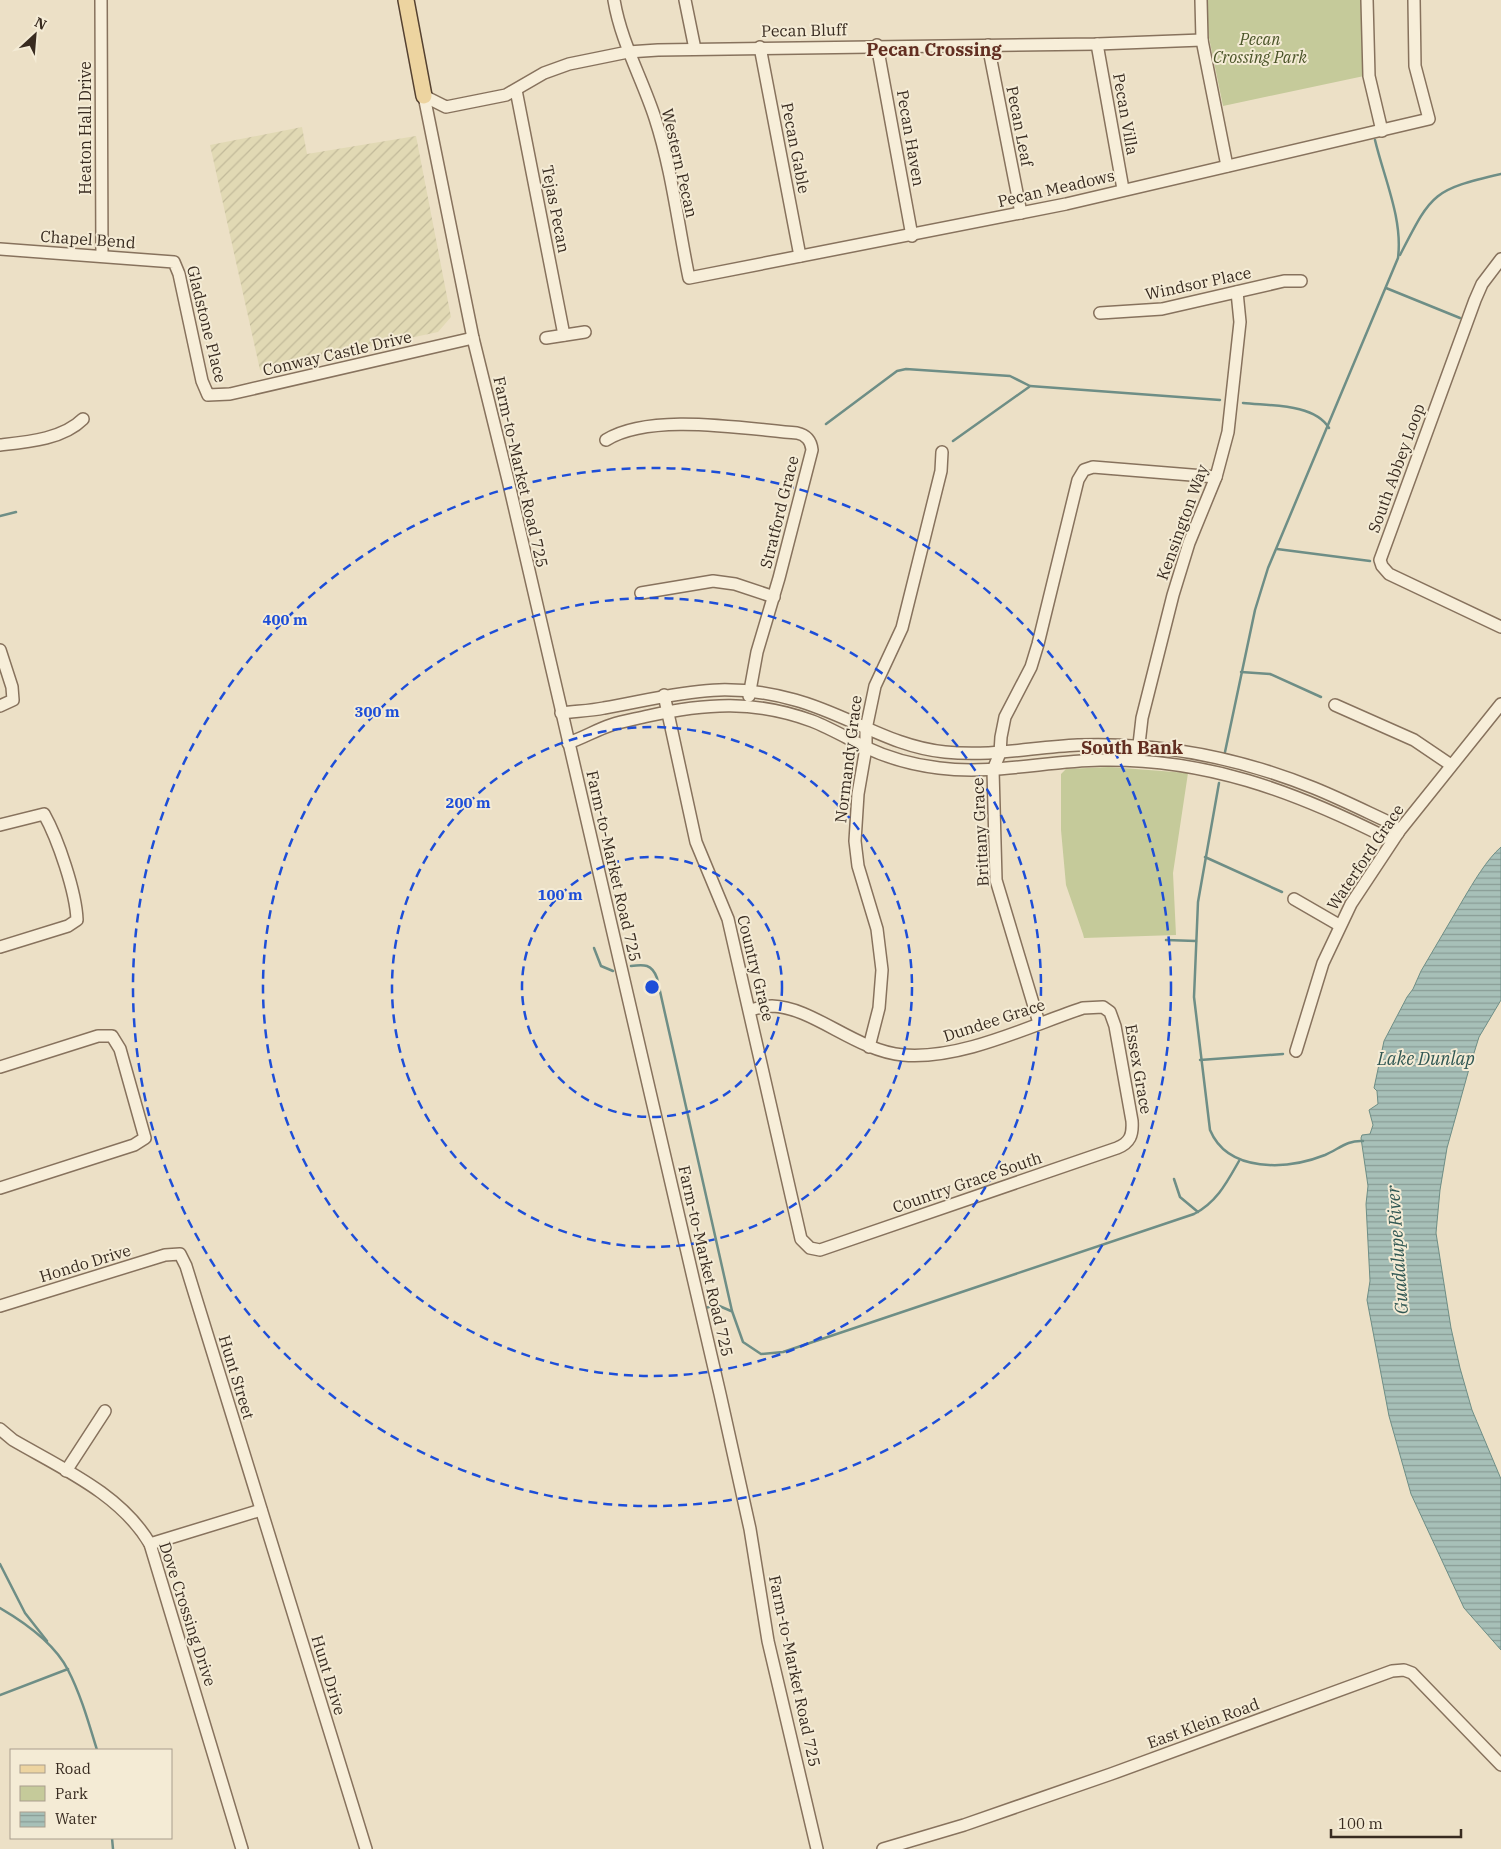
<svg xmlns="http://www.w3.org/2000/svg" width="1501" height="1849" viewBox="0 0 1501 1849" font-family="'IBM Plex Serif',serif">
<defs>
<pattern id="farmland-furrows" width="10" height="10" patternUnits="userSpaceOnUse" patternTransform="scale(1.25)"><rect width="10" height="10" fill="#e1d9b4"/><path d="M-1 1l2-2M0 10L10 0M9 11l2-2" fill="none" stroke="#c2ba9a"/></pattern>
<pattern id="water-rules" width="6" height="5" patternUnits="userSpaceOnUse" patternTransform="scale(1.25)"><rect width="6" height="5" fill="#a7c0b8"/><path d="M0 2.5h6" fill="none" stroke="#899c95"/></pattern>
</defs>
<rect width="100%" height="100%" fill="#ece0c6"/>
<path fill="url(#farmland-furrows)" d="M302,127L307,154L416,136L451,317L438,332L260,370L210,145Z"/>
<g fill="#c5ca9a">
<path d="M1206,0H1361L1364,76L1223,106L1207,28Z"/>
<path d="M1109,767L1188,773L1173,873L1176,935L1084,938L1083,934L1066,885L1061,830V774L1066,769Z"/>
</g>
<path fill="url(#water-rules)" stroke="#6e8e86" d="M1501,847V1000L1479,1037L1469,1069L1447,1148L1440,1190L1436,1233L1451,1328L1460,1368L1472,1410L1501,1479V1650L1464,1608L1411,1494L1389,1416L1367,1300L1370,1281L1366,1204L1368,1186L1361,1138L1362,1135L1370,1134L1373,1125L1369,1110L1378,1104L1377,1091L1374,1088L1384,1041L1407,997L1413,989L1421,971L1464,898C1473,883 1487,859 1501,847Z"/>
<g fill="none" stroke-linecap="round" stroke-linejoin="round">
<g stroke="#6e8e86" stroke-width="2.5">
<path d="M1400,255C1432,193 1432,190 1501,174"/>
<path d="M1386,288L1460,318"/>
<path d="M1243,403C1269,406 1314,403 1329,428"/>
<path d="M826,424L897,371L906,369L1010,376L1030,386L1220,400"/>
<path d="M953,441L1029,387"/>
<path d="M0,516L16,512"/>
<path d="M1277,549L1370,561"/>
<path d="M1241,672L1270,674L1321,697"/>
<path d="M1225,752L1255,610L1268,568L1398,258C1403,219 1384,178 1375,140"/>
<path d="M1219,783L1198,902L1194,997L1210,1130C1228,1173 1287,1170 1325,1155C1339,1149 1347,1140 1363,1141"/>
<path d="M1205,857L1282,892"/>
<path d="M1166,940L1196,941"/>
<path d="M594,948L601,966L613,971"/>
<path d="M631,966C644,964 652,964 657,978L732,1311L743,1342L761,1354L783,1352L1194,1214C1217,1202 1227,1182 1239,1161"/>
<path d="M1200,1060L1283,1054"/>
<path d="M1174,1179L1180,1197L1198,1212"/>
<path d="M705,1308L717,1305L731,1311"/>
<path d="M0,1564L25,1613L47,1641"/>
<path d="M0,1608C24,1622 55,1644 68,1670C81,1695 89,1724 97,1750"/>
<path d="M0,1695L68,1669"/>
<path d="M112,1838L113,1849"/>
</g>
<g stroke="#87725d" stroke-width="14">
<g id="minor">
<path d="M101,0L102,256"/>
<path d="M614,0C621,42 642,78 655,118C672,170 678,225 689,278L1066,204L1429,119L1415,66L1414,0"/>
<path d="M685,0L695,49"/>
<path d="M1201,0L1202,40L1227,166"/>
<path d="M1367,0L1369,76L1382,131"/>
<path d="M1097,44L1123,189"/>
<path d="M877,45L912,236"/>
<path d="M988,45L1021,213"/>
<path d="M760,47L800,256"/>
<path d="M516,90L564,335"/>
<path d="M424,96L473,338L508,480L720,1394L750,1529L768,1641L817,1849"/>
<path d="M424,96L446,107L506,95L544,73L569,64L628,52L658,50L1097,44L1202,40"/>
<path d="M0,249L174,262L179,274L202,381L208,395L230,394L473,338"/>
<path d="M1501,259L1482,284L1475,300L1380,560L1382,566L1389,574L1501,627"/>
<path d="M1100,313L1162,309L1284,281H1301"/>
<path d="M546,338L585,332"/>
<path d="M606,440C651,412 745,429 797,433C806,435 811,440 812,450L779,578L757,652L749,696"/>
<path d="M0,445C28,442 63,439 83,419"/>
<path d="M641,593L713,581L735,584L774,597"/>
<path d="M0,650L12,687L13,700L0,706"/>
<path d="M664,695L696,842L728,919L801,1239L810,1248L820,1250L1117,1148C1130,1143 1133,1135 1132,1121L1115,1026L1110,1012L1103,1007L1083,1008C1029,1026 961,1060 903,1055C856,1051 813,1007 772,1006C764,1006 757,1008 750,1010"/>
<path d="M1335,705L1414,740L1451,765"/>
<path d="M561,713C575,711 590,711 604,708C676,695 721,679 795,700C847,714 891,747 945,752C991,757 1033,747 1078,745C1159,742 1240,758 1314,788C1341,799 1367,812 1393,824L1398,833L1385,837C1293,791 1205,758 1100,760C1046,761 993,775 939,768C914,765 888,758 865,747C847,738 830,728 812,721C755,700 706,703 648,716C636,719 623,721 611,725C596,730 583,738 568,743"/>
<path d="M1138,753L1142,718L1173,595L1189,543L1216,477L1228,432L1240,322L1237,292"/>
<path d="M0,825L44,814C58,839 76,892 77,920L68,926L0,947"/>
<path d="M1294,899L1339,925"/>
<path d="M1039,1023L996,880L993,770L1000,753L1001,737L1005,717L1031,667L1038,644L1078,480L1084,470L1093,467L1216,477"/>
<path d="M869,1047L879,1008L882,970L877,929L858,866L855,841L858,794L866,748V729L875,686L902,628L941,471L942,452"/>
<path d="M1296,1051L1323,963L1351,904L1400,830L1501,704"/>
<path d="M0,1067L98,1036H112L120,1049L145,1138L134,1145L0,1188"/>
<path d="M0,1306L165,1255L180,1254L186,1266L366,1849"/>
<path d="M0,1429L13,1440C61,1468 121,1494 150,1544L242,1849"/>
<path d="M66,1471L105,1411"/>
<path d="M150,1544L261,1510"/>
<path d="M883,1849L964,1825L1111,1774L1392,1671L1404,1670L1412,1673L1501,1765"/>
</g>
</g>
<g stroke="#554130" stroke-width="18">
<path id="major" d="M406,0L424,96"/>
</g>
<use href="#minor" stroke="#f7eed9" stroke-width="11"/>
<use href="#major" stroke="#edd4a0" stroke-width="15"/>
</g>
<g fill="none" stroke="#1d4ed8" stroke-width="2.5" stroke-dasharray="9 6">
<circle cx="652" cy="987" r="130"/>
<circle cx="652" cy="987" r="260"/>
<circle cx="652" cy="987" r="389"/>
<circle cx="652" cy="987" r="519"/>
</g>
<g text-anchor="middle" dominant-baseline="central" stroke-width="4" stroke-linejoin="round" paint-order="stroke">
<g font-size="16" fill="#382b20" stroke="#f4ebd5">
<text transform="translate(804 30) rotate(-1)">Pecan Bluff</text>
<text transform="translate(1126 114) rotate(80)">Pecan Villa</text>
<text transform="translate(1020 126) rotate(79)">Pecan Leaf</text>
<text transform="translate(85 128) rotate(-90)">Heaton Hall Drive</text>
<text transform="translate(911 138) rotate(80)">Pecan Haven</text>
<text transform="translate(796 148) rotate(79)">Pecan Gable</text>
<text transform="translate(680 163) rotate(77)">Western Pecan</text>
<text transform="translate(1056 188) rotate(-13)">Pecan Meadows</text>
<text transform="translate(556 209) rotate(79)">Tejas Pecan</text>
<text transform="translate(88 239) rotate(4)">Chapel Bend</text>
<text transform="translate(1198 283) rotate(-12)">Windsor Place</text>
<text transform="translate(207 324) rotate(76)">Gladstone Place</text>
<text transform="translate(337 353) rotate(-13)">Conway Castle Drive</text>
<text transform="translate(1396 468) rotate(-70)">South Abbey Loop</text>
<text transform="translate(521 472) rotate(77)">Farm-to-Market Road 725</text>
<text transform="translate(779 512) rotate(-76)">Stratford Grace</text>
<text transform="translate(1182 522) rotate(-70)">Kensington Way</text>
<text transform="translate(848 759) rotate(-83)">Normandy Grace</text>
<text transform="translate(980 832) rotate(-93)">Brittany Grace</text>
<text transform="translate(1365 857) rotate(-56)">Waterford Grace</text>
<text transform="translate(614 866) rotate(77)">Farm-to-Market Road 725</text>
<text transform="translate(756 968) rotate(76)">Country Grace</text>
<text transform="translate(994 1020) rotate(-18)">Dundee Grace</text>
<text transform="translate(1139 1069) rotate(80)">Essex Grace</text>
<text transform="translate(967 1182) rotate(-19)">Country Grace South</text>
<text transform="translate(706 1261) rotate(77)">Farm-to-Market Road 725</text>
<text transform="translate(85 1263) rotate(-17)">Hondo Drive</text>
<text transform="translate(237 1377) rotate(73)">Hunt Street</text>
<text transform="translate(188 1614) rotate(72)">Dove Crossing Drive</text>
<text transform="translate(795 1671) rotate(78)">Farm-to-Market Road 725</text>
<text transform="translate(329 1675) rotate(73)">Hunt Drive</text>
<text transform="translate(1203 1723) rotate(-20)">East Klein Road</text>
</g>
<g font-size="16" font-style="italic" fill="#495327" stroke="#f4ebd5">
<text x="1260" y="39">Pecan<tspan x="1260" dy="18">Crossing Park</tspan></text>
</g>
<g font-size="18" font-weight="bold" fill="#622e21" stroke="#f4ebd5">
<text x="934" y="49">Pecan Crossing</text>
<text x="1132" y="747">South Bank</text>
</g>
<g font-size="18" font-style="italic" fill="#305753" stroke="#f4ebd5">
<text x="1426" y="1058">Lake Dunlap</text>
<text transform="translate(1397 1250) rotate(-94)">Guadalupe River</text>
</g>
</g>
<circle cx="652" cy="987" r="8" fill="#1d4ed8" stroke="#f4ebd5" stroke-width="2.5"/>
<g font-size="15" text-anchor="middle" font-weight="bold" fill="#1d4ed8" stroke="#f4ebd5" stroke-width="4" stroke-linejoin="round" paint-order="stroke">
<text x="285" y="625">400 m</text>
<text x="377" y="717">300 m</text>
<text x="468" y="808">200 m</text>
<text x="560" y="900">100 m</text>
</g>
<rect x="10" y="1749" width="162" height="90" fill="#f4ebd5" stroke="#a99e8d"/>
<rect x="20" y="1765" width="25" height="8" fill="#edd4a0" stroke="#a99e8d"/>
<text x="55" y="1774" font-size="15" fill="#382b20">Road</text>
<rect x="20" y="1786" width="25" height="15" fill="#c5ca9a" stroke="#a99e8d"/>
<text x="55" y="1799" font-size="15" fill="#382b20">Park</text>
<rect x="20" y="1812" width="25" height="15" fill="url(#water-rules)" stroke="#a99e8d"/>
<text x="55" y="1824" font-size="15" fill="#382b20">Water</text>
<g transform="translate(35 35) rotate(26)" stroke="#f4ebd5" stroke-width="4" paint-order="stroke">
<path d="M0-4L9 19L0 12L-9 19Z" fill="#382b20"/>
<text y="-8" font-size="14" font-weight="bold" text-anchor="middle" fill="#382b20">N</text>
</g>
<path d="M1331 1829v8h130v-8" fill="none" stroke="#382b20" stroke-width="2.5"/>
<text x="1338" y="1829" font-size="15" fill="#382b20" stroke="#f4ebd5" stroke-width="4" paint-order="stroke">100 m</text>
</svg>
